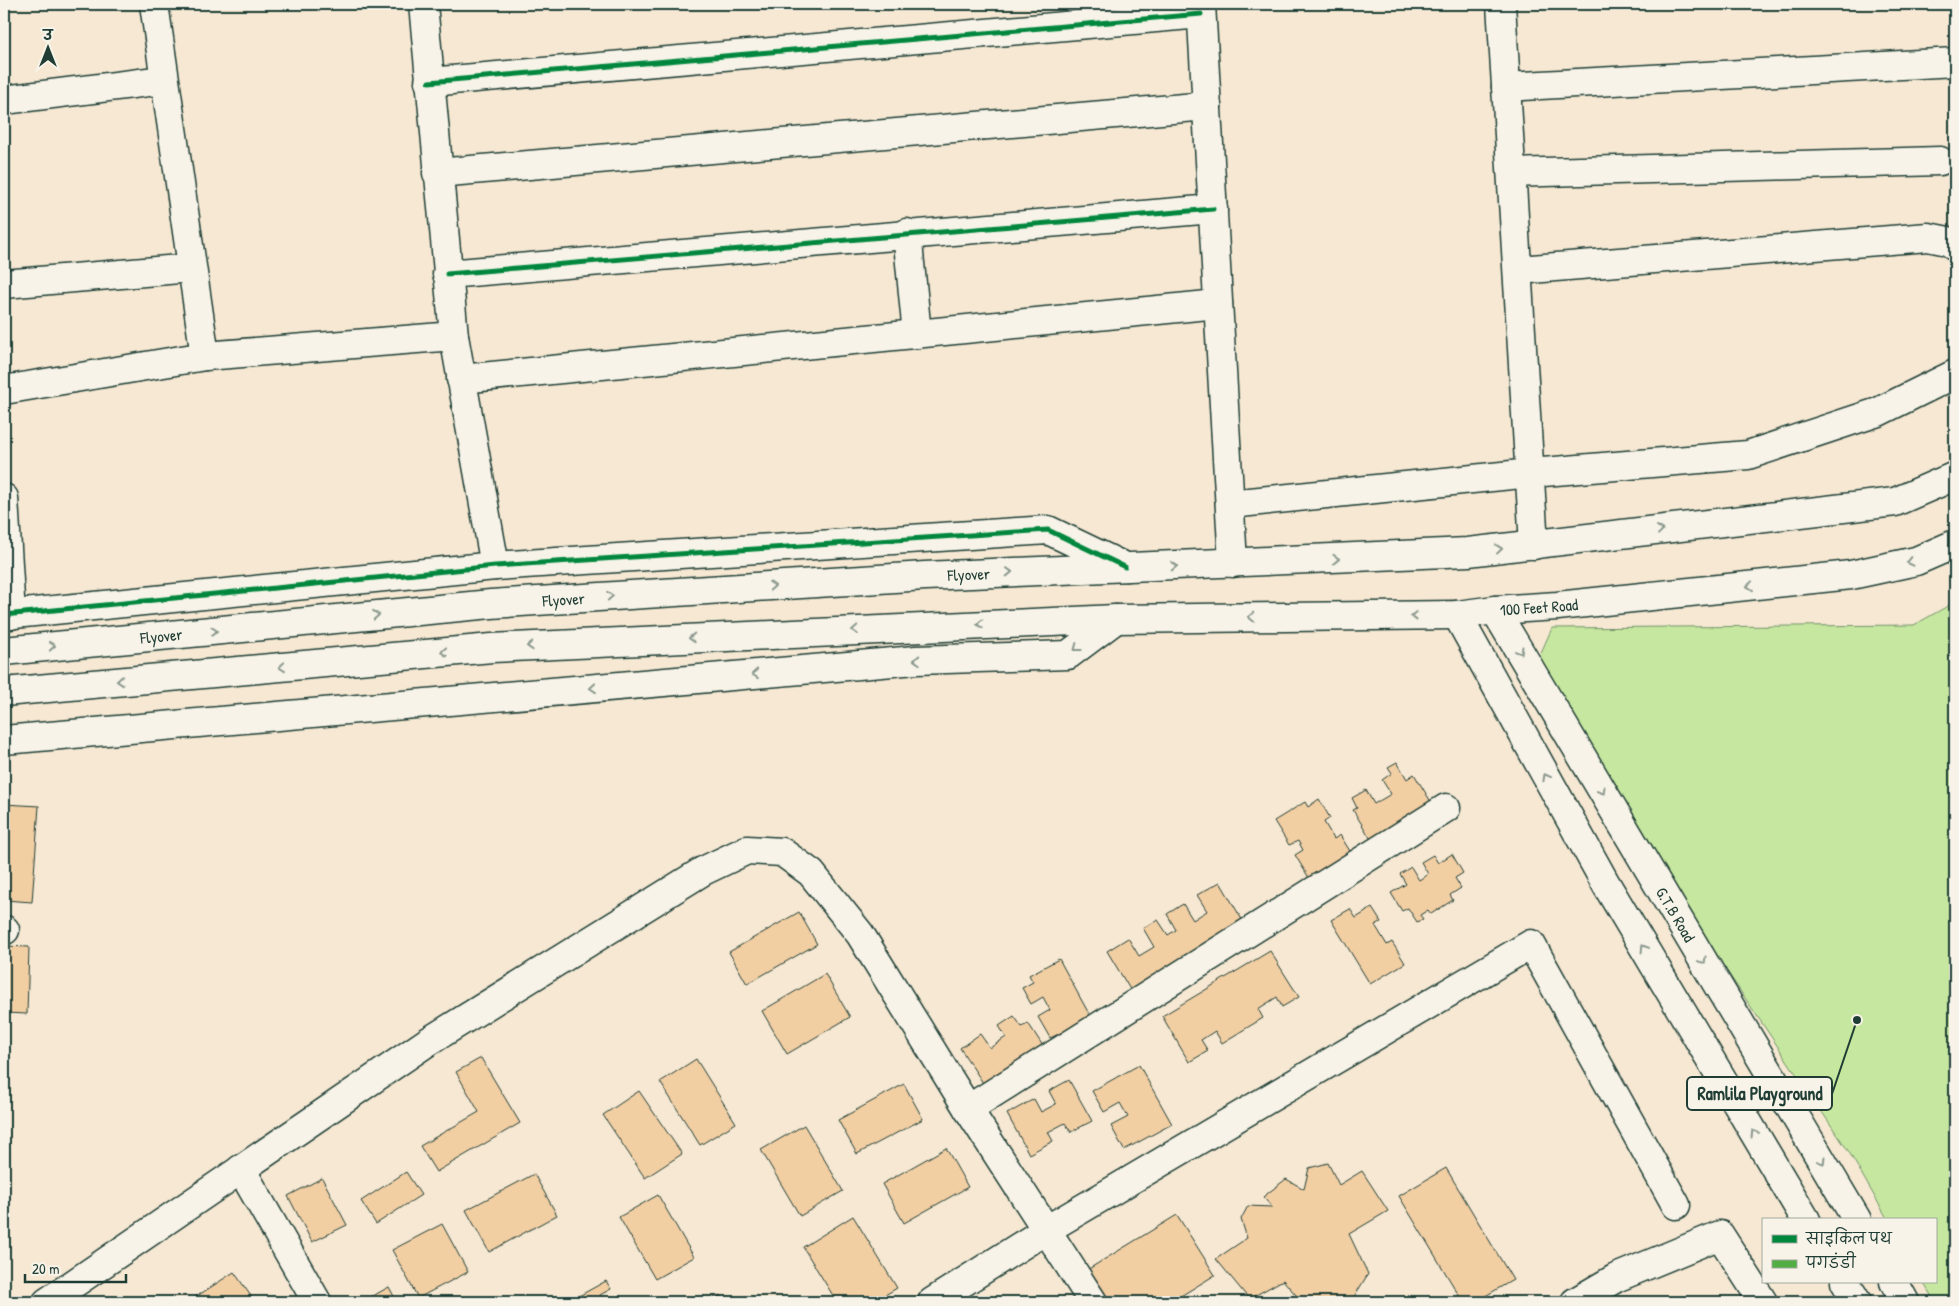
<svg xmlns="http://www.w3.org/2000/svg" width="1959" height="1306" viewBox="0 0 1959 1306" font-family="'Patrick Hand','Playpen Sans Deva',sans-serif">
<rect width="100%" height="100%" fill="#f6e8d3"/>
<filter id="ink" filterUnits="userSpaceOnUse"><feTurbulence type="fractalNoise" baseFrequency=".02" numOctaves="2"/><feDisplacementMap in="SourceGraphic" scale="10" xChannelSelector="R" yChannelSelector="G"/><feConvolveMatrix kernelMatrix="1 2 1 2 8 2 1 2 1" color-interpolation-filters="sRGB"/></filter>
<g filter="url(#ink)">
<path fill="#c6e79f" stroke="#72926a" d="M1955,602V1302H1935L1923,1282H1935V1220H1888L1849,1152L1670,887L1539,657L1552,628L1914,625Z"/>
<g fill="#f2cea3" stroke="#1f3d34">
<path d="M1397,762L1407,779L1414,774L1433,805L1372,841L1353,810L1357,808L1352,798L1366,790L1374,804L1391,794L1382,780L1392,773L1388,767Z"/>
<path d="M1319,799L1330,818L1324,822L1334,839L1340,835L1353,856L1311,881L1295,855L1303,850L1298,841L1289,845L1274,821L1305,802L1308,807Z"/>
<path d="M4,804L39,806L32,902L4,900Z"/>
<path d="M1452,854L1463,873L1455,878L1461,888L1450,895L1453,900L1431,914L1428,910L1420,915L1423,919L1417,922L1408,908L1402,911L1391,893L1406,884L1400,874L1411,867L1419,880L1428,874L1421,862L1433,855L1438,863Z"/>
<path d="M1220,882L1244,923L1131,991L1107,951L1128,938L1139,956L1154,947L1143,928L1158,920L1168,935L1176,930L1167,914L1183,904L1193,920L1207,911L1197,895Z"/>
<path d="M1372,908L1381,922L1375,925L1387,945L1392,942L1405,963L1370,984L1331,920L1350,909L1356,918Z"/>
<path d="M799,912L817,944L747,984L729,952Z"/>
<path d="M4,946L29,947L27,1014L4,1013Z"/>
<path d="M1270,951L1299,997L1282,1007L1277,997L1258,1009L1263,1018L1222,1043L1215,1031L1201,1040L1208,1051L1189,1062L1162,1016Z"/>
<path d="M1059,959L1094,1023L1067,1038L1063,1032L1050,1038L1038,1017L1050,1010L1043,997L1031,1004L1022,988L1033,982L1029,975Z"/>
<path d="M825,974L850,1017L787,1054L762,1011Z"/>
<path d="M1014,1016L1022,1027L1028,1023L1045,1049L987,1089L960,1048L980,1034L990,1048L1006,1037L999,1026Z"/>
<path d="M481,1058L520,1123L436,1172L420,1146L479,1112L456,1072Z"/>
<path d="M696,1059L736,1123L700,1145L660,1082Z"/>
<path d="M1139,1065L1172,1124L1124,1150L1111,1126L1128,1117L1120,1103L1104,1112L1092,1091Z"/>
<path d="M1069,1080L1092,1121L1071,1132L1065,1123L1048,1132L1053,1141L1029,1154L1007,1114L1034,1099L1041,1112L1056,1104L1049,1091Z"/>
<path d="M904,1084L923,1119L857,1154L838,1120Z"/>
<path d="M639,1091L682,1154L645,1178L603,1115Z"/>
<path d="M804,1125L843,1191L800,1216L761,1150Z"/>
<path d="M946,1148L968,1187L904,1223L882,1184Z"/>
<path d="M1328,1163L1339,1185L1362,1171L1388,1211L1349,1234L1368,1274L1354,1297L1345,1302H1302L1283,1280L1249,1299L1216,1259L1247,1238L1241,1219L1248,1206L1272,1207L1263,1197L1286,1179L1304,1189L1309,1168Z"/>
<path d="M1446,1168L1513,1280L1475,1302H1463L1399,1196Z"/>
<path d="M406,1172L421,1195L376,1224L361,1201Z"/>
<path d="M534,1174L557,1215L489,1252L466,1210Z"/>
<path d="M322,1178L347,1225L312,1242L288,1196Z"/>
<path d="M658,1195L694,1257L655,1279L619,1217Z"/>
<path d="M1177,1215L1215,1275L1171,1302H1106L1087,1270Z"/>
<path d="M853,1216L897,1288L873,1302H837L803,1247Z"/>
<path d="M442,1224L468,1272L418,1298L392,1250Z"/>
<path d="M234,1272L253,1299L248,1302H188Z"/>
<path d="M606,1281L611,1289L600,1295L604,1302H568Z"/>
<path d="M389,1287L397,1302H362Z"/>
<path d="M720,1295L724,1302H706Z"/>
</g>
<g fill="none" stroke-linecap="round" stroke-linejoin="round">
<g stroke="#1f3d34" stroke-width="31">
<g id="minor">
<path d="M154,4L205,356"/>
<path d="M423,4L454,336L495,566"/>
<path d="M1201,4L1233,563"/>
<path d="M1501,4L1534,545"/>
<path d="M429,82L1201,14"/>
<path d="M1506,87L1955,62"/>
<path d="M4,100L164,80"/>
<path d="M437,173L1207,106"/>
<path d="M1512,173L1940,161"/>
<path d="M907,233L917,334"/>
<path d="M1518,270L1928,237L1948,241L1955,246"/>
<path d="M447,274L1213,209"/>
<path d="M4,284L191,268"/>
<path d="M461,379L1218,304"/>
<path d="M4,390L205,356L454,336"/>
<path d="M4,498L11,615"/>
<path d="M1230,504L1531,473L1748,455L1878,412L1955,374"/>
<path d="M4,615L495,566L1048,530L1125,567"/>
<path d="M4,740L916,660L1068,655L1116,619"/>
<path d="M4,930H5"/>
<path d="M968,1109L1446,808"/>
<path d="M241,1169L317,1302"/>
<path d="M47,1302L426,1043L703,871L747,850L782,852L811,873L860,934L968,1109L1093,1302"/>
<path d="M932,1302L1046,1230L1531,944L1676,1205"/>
<path d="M1575,1302L1616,1278L1720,1235L1763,1302"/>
</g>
</g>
<g stroke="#1f3d34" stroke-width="31">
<g id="major">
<path id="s1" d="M1495,610L1857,1220"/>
<path d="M1457,615L1606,884L1806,1220"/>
<path id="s2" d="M4,651L491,604L925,576L1468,552L1895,502L1955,476"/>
<path id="s3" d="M4,692L492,648L1116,619L1457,615L1495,610L1557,606L1851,575L1916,561L1955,544"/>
<path d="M1845,1282L1857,1302"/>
<path d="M1894,1282L1905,1302"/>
</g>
</g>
<use href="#minor" stroke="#f7f3e8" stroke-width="28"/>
<use href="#major" stroke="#f7f3e8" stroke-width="28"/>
<path stroke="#52ad45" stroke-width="4" stroke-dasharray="8 4" stroke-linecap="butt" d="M4,930H5"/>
<g stroke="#f7f3e8" stroke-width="8">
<g id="cycleway">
<path d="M429,82L1201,14"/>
<path d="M447,274L1213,209"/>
<path d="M4,615L495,566L1048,530L1125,567"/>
</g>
</g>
<use href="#cycleway" stroke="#00873e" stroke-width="5"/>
</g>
<defs><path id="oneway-chevron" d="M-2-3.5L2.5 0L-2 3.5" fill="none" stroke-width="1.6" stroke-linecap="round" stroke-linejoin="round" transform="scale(1.25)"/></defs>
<g stroke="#8b988e">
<use href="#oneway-chevron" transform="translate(1660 530) rotate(-7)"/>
<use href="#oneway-chevron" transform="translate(1499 549) rotate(-6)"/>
<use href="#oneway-chevron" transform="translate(1336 559) rotate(-2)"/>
<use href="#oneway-chevron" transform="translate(1910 562) rotate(166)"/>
<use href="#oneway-chevron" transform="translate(1174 566) rotate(-2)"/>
<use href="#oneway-chevron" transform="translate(1009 572) rotate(-2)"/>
<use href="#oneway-chevron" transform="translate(772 586) rotate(-4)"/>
<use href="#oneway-chevron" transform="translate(1750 586) rotate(174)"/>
<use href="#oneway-chevron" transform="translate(610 596) rotate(-4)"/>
<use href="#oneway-chevron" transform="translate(376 615) rotate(-5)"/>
<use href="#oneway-chevron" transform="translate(1414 616) rotate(179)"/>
<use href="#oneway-chevron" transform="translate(1251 617) rotate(179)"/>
<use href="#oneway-chevron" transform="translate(980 624) rotate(178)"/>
<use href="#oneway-chevron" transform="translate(855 630) rotate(177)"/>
<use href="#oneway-chevron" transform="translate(214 631) rotate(-5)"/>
<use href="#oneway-chevron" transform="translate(692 638) rotate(177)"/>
<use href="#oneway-chevron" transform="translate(52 646) rotate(-5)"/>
<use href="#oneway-chevron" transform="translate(530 646) rotate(177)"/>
<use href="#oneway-chevron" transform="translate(1077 648) rotate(143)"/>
<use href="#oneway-chevron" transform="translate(1520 651) rotate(59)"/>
<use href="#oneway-chevron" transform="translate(444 652) rotate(175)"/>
<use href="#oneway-chevron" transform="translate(917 660) rotate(177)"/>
<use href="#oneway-chevron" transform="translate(282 667) rotate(175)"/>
<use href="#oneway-chevron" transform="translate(755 674) rotate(175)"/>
<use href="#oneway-chevron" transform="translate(120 681) rotate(175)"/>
<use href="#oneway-chevron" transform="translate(593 688) rotate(175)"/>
<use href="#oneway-chevron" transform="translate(1546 777) rotate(-119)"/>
<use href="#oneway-chevron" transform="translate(1602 791) rotate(59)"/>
<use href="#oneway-chevron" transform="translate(1644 948) rotate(-121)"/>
<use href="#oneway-chevron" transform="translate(1703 961) rotate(59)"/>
<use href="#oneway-chevron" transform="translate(1754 1133) rotate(-121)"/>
<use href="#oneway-chevron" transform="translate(1822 1161) rotate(59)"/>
</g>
</g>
<g text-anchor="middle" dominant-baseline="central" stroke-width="4" stroke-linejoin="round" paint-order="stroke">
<g font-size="16" fill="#1f3d34" stroke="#f7f3e8">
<text stroke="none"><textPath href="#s2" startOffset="968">Flyover</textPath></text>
<text stroke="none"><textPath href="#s2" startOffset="562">Flyover</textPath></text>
<text stroke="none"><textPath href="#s3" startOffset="1538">100 Feet Road</textPath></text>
<text stroke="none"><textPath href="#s2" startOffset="158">Flyover</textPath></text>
<text stroke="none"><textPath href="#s1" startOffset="354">G.T.B Road</textPath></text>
</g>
</g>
<path fill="none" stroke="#1f3d34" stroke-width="2" d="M1857 1020L1832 1094"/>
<circle fill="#1f3d34" stroke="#f7f3e8" stroke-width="2" cx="1857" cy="1020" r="5"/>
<rect fill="#f7f3e8" stroke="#1f3d34" stroke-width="2" x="1687" y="1077" width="145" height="33" rx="5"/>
<g font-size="18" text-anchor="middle" font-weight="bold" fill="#1f3d34">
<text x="1760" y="1100">Ramlila Playground</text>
</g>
<rect width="1959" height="1306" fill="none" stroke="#f7f3e8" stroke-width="20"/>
<rect x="10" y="10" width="1939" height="1286" fill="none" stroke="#1f3d34" stroke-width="2" filter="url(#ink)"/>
<rect x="1762" y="1218" width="175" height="65" fill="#f7f3e8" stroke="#a1aaa0"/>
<rect x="1772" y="1235" width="25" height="8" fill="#00873e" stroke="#a1aaa0"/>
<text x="1806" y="1244" font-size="15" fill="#1f3d34">साइकिल पथ</text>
<rect x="1772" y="1260" width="25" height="8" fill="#52ad45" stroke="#a1aaa0"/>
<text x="1806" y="1268" font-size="15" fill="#1f3d34">पगडंडी</text>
<g transform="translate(48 48)" stroke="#f7f3e8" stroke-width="4" paint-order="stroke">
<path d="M0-4L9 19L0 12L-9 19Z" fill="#1f3d34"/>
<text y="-8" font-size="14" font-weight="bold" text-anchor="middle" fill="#1f3d34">उ</text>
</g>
<path d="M25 1274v8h101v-8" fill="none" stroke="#1f3d34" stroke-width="2.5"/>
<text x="32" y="1274" font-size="15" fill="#1f3d34" stroke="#f7f3e8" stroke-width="4" paint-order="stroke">20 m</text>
</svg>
